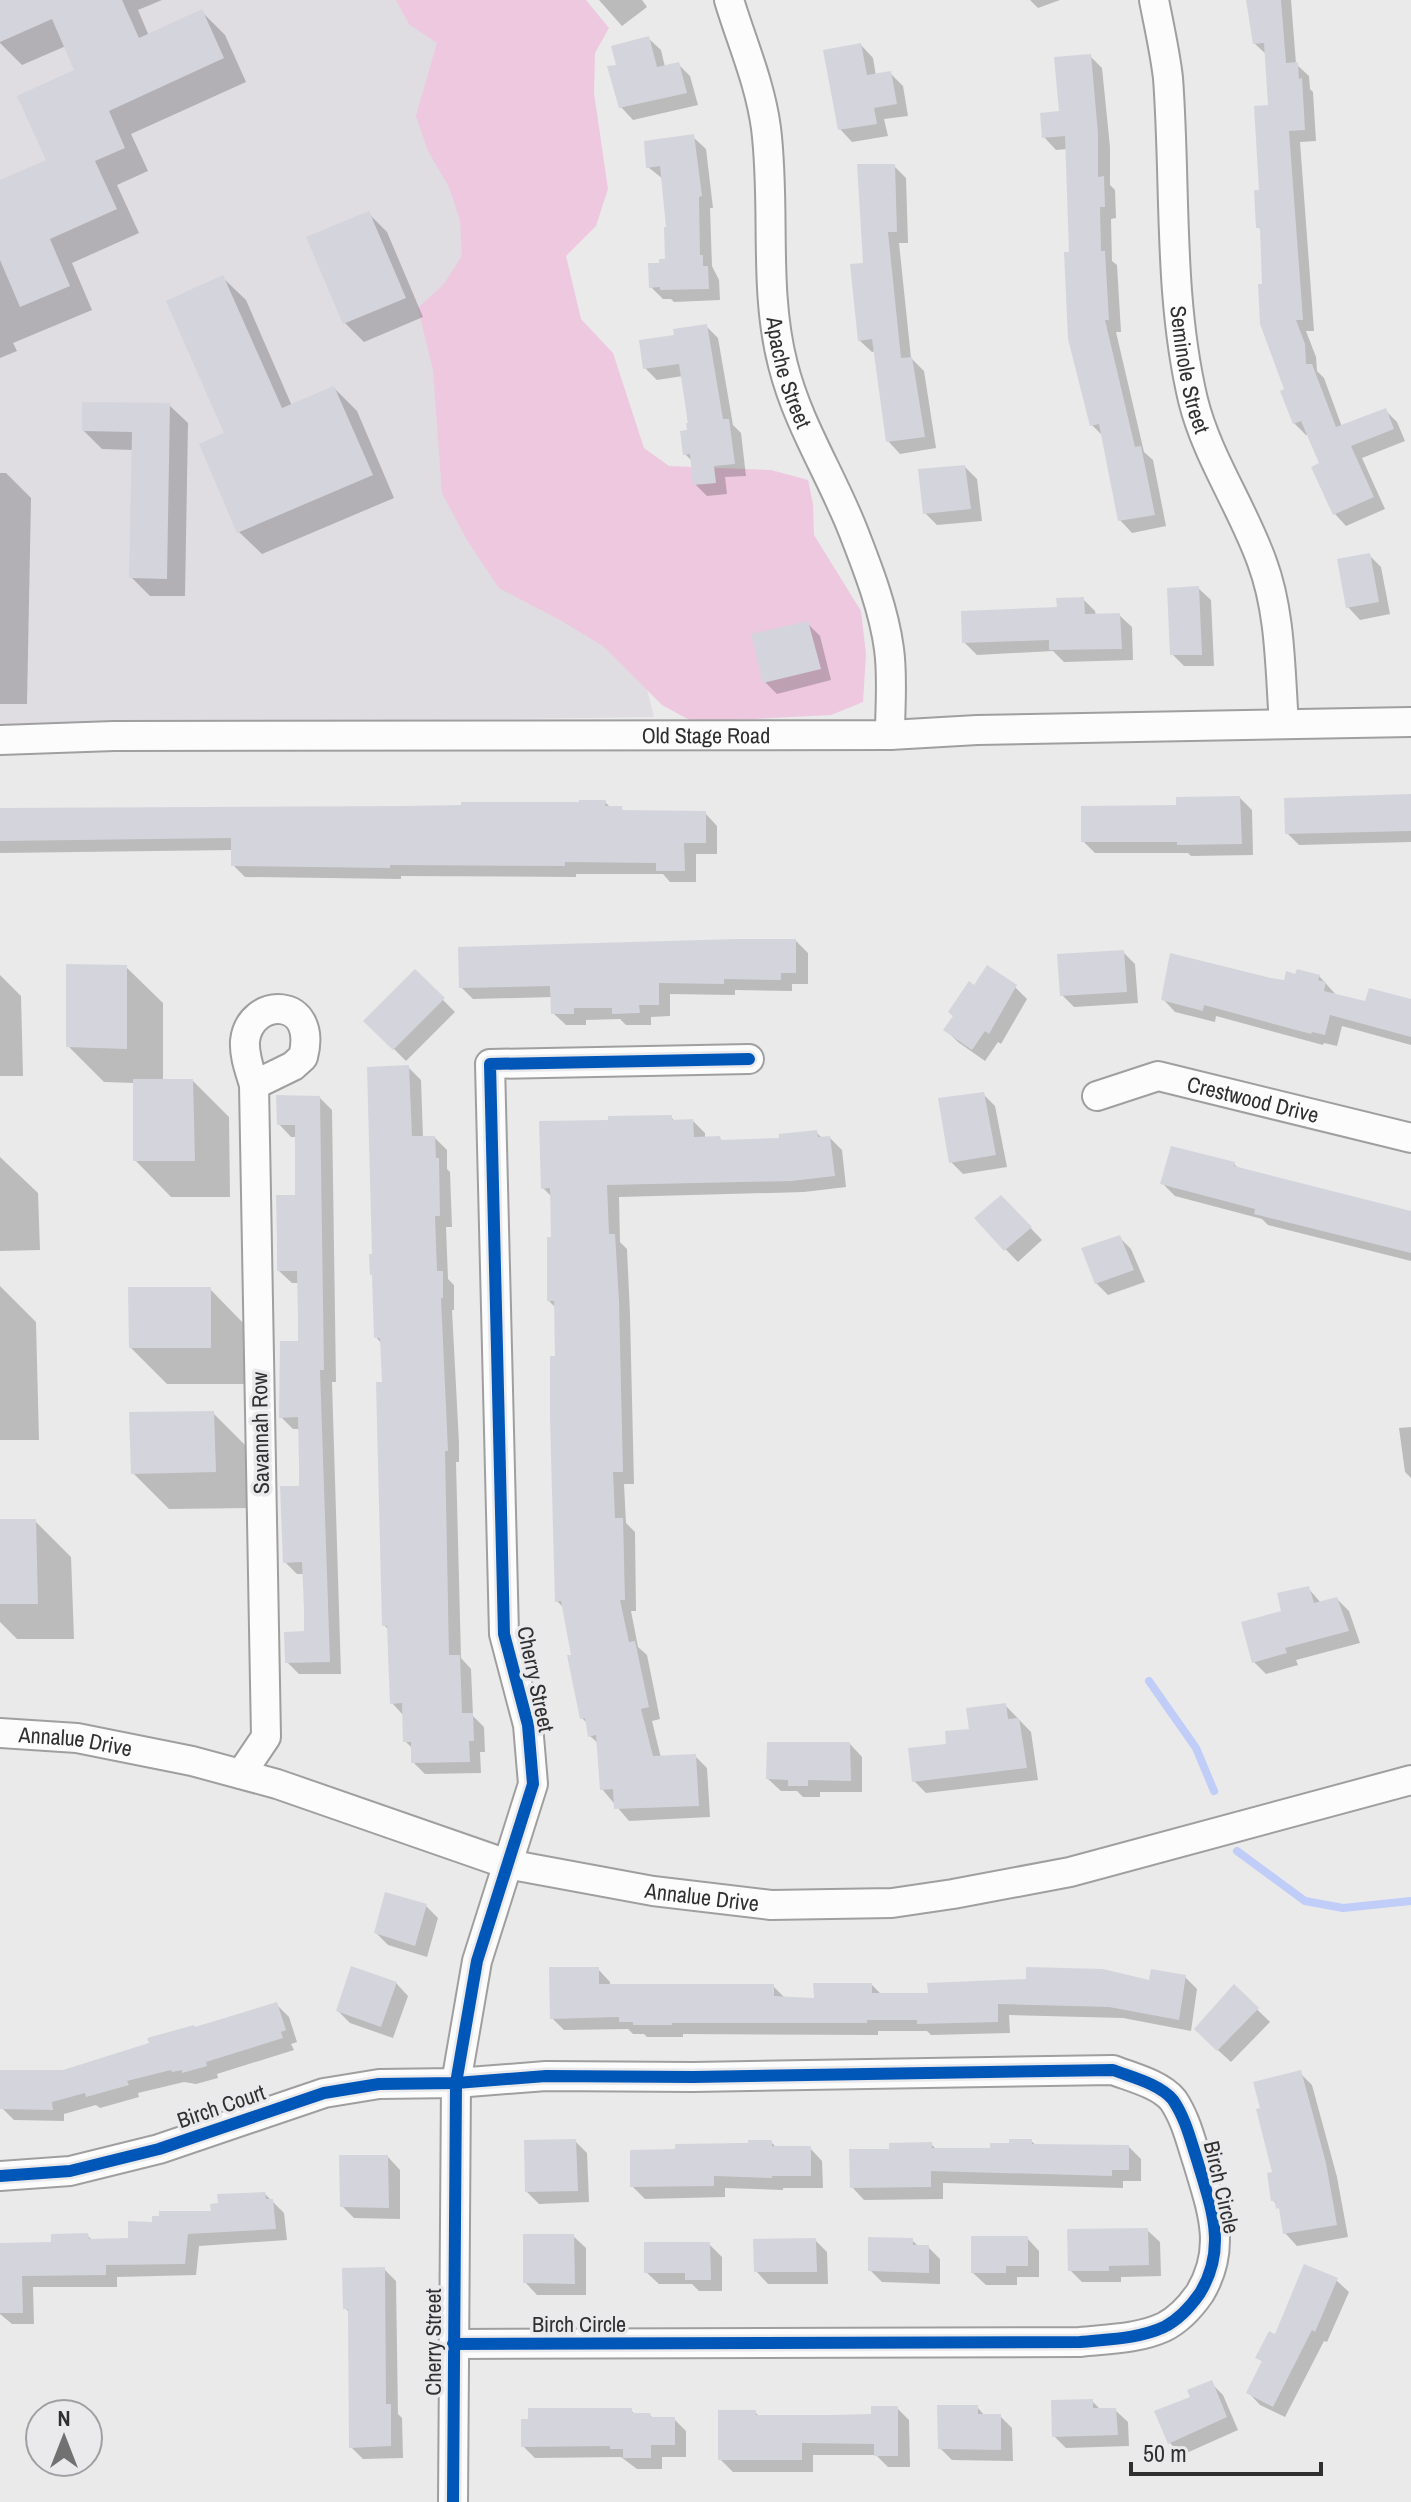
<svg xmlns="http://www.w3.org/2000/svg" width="1411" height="2502" viewBox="0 0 1411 2502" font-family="'Archivo Narrow',sans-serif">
<rect width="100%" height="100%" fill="#eaeaeb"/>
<path fill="#dfdce2" d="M0,0H471L654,717L0,726Z"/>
<path fill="#edc8de" d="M396,0H586L609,28L595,53L594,93L608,189L596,226L566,256L581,319L613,353L644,448L669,466L771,470L808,480L813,504L814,535L861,611L866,654L863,702L831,715L693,722L662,705L603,646L560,620L499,588L467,540L442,493L433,370L418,308L443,285L462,256L460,220L449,187L428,151L416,116L437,43L409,24Z"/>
<g fill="#0003">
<path d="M0,0H162L138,10L149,36L202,12L225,35L246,82L131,134L148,171L117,185L139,233L72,263L92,310L13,343L17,351L0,358V182L48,161L76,71L66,46L22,65L0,43Z"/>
<path d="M599,0H642L647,7L622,26Z"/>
<path d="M1030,0H1060L1038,8Z"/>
<path d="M1248,0H1291L1296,64L1309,76L1310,89L1313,92L1316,141L1300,142L1314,331H1306L1316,357L1317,371L1324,378L1342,427L1385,410L1397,422L1405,441L1362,458L1385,509L1346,526L1335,514L1314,468L1322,464L1309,434L1306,435L1294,423L1264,286L1262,231L1258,227L1270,107L1267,55L1254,43Z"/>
<path d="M648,38L661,50L665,67L678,64L690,76L698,105L633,120L621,107L618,66Z"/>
<path d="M861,45L873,58L876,76L891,74L903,86L908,116L884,119L888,136L852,142L840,129Z"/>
<path d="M1090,56L1102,68L1110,147V185L1115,190L1116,218L1111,219L1112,261L1117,265L1121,332H1116L1144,452L1153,460L1166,526L1132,533L1120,520L1104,437L1092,425L1071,254L1067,149L1056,150L1044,137L1061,113Z"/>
<path d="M693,137L706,149L713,208H710L712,266L719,280L720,300L674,302L671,299H663L651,287L661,265L667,261L668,229L663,179L648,167Z"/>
<path d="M894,166L906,178L908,243H899L911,358L924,371L936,448L900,454L888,441L876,351L872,352L859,340Z"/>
<path d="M368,213L387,232L423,317L364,342L345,323Z"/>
<path d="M223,278L246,300L292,406L334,388L357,411L394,498L262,554L239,532L227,434Z"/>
<path d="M706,326L718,338L733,425L741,433L746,476L725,477L727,494L707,496L695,484L693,462L685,454L689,432L683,376L657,380L645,368Z"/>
<path d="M169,405L188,423L185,596H150L131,577L133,450L102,449L84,431Z"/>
<path d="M965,467L977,479L982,521L937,525L925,513Z"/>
<path d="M0,473H6L31,498L27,704H0Z"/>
<path d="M1369,555L1381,567L1390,614L1360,620L1348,607Z"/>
<path d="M1198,588L1211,600L1214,666H1184L1172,654Z"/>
<path d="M1083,599L1095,611L1096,616L1119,615L1132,627L1133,660L1064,662L1053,651L977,655L964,642Z"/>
<path d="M808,624L820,636L831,680L777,694L765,682Z"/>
<path d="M1411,796V842L1299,845L1287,833Z"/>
<path d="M1240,798L1252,810L1253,855L1191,856L1188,853H1095L1083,841L1178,807Z"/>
<path d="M605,802L611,808H621L624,812L705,813L717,826V854H696V882H670L663,874H576V877L401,876V879L245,877L233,865V850L0,853V810L405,808Z"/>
<path d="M796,941L808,953V984H792V991L735,990V995L670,994V1016L651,1017V1025H626L620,1019L586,1020V1025H566L553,1013V997L473,999L461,987Z"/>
<path d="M1123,952L1135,964L1138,1003L1074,1007L1062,995Z"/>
<path d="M126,967L163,1003V1081H193L229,1117L230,1197H171L135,1160V1083L104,1082L68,1046Z"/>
<path d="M415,972L455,1012L406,1061L366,1021Z"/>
<path d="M0,975L21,996L23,1076H0Z"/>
<path d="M1319,976L1338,997L1367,1004L1411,1001V1045L1342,1026L1337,1046L1324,1043L1323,1045L1216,1016L1215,1022L1175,1012L1163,999Z"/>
<path d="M974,987H1015L1027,999L1001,1044L998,1042L985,1061L958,1042L946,1030Z"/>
<path d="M408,1067L421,1080L423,1138H435L447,1150V1169L450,1172L452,1227H446L448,1279L454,1285V1310H452L459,1443V1462H456L461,1658L471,1669L473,1716L484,1727L485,1752H480L481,1773L425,1774L413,1762V1749L405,1741L404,1716L392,1703L389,1630L384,1625V1384L382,1344L376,1337L375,1256Z"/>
<path d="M983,1094L995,1106L1007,1167L963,1174L951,1162Z"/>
<path d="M320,1098L332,1110L336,1382H332L341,1674H299L287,1662L306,1633L305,1574H297L285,1562L301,1487L300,1429H293L281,1417L300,1343L299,1283H292L279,1271L296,1197L297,1137H291L279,1124Z"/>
<path d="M671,1117L675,1122L693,1121L705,1133V1138H719L724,1142L782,1140L816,1132L822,1138H830L842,1150L846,1187L804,1192L619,1197L620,1242L627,1249L630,1314L634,1484H624L626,1523L635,1532L636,1611H631L638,1647L647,1655L660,1719L652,1721L661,1758L695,1756L707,1768L710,1817L629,1821L602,1789L599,1744L590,1736L588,1724L582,1718L564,1608L557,1601L556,1308L549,1301L553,1239L552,1197L543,1188L610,1122Z"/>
<path d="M0,1157L38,1193L40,1250L0,1251Z"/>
<path d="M1234,1164L1240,1170L1411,1213V1261L1268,1225L1262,1219L1175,1196L1163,1184Z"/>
<path d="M1001,1197L1042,1240L1018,1262L976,1219Z"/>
<path d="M1119,1237L1131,1249L1145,1282L1108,1295L1096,1283Z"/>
<path d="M0,1286L36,1322L39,1440H0Z"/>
<path d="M210,1289L246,1326V1384H167L131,1348Z"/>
<path d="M213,1413L249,1449L251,1508L169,1509L133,1473Z"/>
<path d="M1411,1427V1478L1405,1472L1399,1428Z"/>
<path d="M0,1521H35L71,1557L74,1639H17L0,1622Z"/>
<path d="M1308,1588L1321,1603L1337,1599L1349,1611L1360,1643L1296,1660L1298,1665L1266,1674L1254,1662L1284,1613Z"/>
<path d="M1005,1705L1031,1732L1038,1780L926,1793L914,1781L949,1746Z"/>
<path d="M850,1744L862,1757V1792H820V1797H803L797,1791H781L768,1779Z"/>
<path d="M426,1906L438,1918L427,1957L388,1945L376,1933Z"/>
<path d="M598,1969L610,1982V1986H773L786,1999L816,2000L872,1985L882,1995H930L1151,1982L1185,1977L1197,1989L1191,2031L1123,2018L1009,2015L1010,2033L931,2035L927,2031H878V2035L683,2034V2037H647L644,2034H633L628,2029L564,2030L552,2018Z"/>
<path d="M396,1983L408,1996L393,2038L350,2023L338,2011Z"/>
<path d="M1234,1987L1270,2022L1231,2062L1208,2041Z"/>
<path d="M277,2005L289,2017L297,2042L291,2044L294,2050L217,2074L218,2078L196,2084L184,2082L138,2093L139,2097L100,2108L96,2105L64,2114V2121L14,2120L2,2108L64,2072Z"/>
<path d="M1300,2073L1312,2085L1337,2177L1348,2237L1297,2246L1285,2233L1281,2211L1273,2200L1275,2173Z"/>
<path d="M575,2141L587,2153L589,2202L539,2204L527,2192Z"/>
<path d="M1031,2141L1037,2146L1129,2147L1141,2159V2181H1123V2188L943,2183V2199L864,2200L852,2187L891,2151L931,2144L937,2150H992Z"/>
<path d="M771,2142L777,2148H810L822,2161L823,2188H783V2190L725,2188V2197L645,2199L632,2186L677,2151V2146Z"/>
<path d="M388,2157L400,2170V2219L354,2218L342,2206Z"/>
<path d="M265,2194L284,2213L287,2240L199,2246L196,2275L117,2277V2287H33L34,2324H12L0,2314V2245L54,2244L87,2235L93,2241L130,2240L154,2224L213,2213L220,2205Z"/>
<path d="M1147,2230L1160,2242L1161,2276L1121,2277V2282H1082L1070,2270Z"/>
<path d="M573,2236L586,2248V2295H537L525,2282Z"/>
<path d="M1027,2238L1039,2251V2277H1017V2285H986L973,2273Z"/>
<path d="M815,2240L827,2252L828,2284H768L756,2271Z"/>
<path d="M912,2240L919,2247H928L940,2259V2284L882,2282L870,2270Z"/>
<path d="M709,2244L722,2257V2291H699L692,2284H659L646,2272Z"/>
<path d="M384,2269L396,2281L398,2414L402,2418L403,2458L363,2459L351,2447L350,2313L345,2308Z"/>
<path d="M1336,2280L1349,2292L1327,2342L1324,2341L1285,2417L1260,2405L1248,2392L1263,2362L1258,2357Z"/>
<path d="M1211,2383L1223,2395L1238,2430L1182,2455L1170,2443L1192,2398Z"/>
<path d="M1092,2401L1101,2410H1115L1128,2422L1129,2446L1066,2448L1054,2436Z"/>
<path d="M977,2407L985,2416H1000L1012,2428L1013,2461L952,2460L940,2448Z"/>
<path d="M897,2408L909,2420L910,2467H888L876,2455H813V2472H733L720,2459L755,2412L760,2417L873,2416Z"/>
<path d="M631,2410L635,2415H650L654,2419H674L686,2431V2457H662V2469H637L621,2457L535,2458L523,2446Z"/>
</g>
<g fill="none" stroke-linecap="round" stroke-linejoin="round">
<g stroke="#c0cdf8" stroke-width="8">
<path d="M1149,1681L1196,1748L1214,1791"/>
<path d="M1237,1851L1305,1901L1343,1908L1411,1901"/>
</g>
</g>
<g fill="#d4d4dc">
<path d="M0,0H122L139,38L202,9L224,58L109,111L125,148L95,161L117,209L50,239L70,286L20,307L0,260V180L46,160L17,96L74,70L52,19L0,42Z"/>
<path d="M1246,0H1281L1286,63L1298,62L1299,79L1302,78L1305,130L1289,131L1303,320H1296L1305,344L1306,364H1312L1336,427L1386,408L1394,429L1351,446L1374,497L1333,515L1311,467L1319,463L1301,421L1293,424L1280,391L1284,389L1260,324L1258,284H1262L1260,228H1256L1254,190H1259L1254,106L1268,105L1264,43L1253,44Z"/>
<path d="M649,36L657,67L679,62L687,93L619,108L607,66L616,65L611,46Z"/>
<path d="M861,43L867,75L891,71L897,104L874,108L877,124L838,130L823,50Z"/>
<path d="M1091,54L1098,134V177L1104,176L1105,207H1100L1101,251H1105L1109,320H1105L1135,447L1141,446L1155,515L1118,521L1099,424L1090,426L1068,339L1064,252H1069L1065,136L1042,138L1040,113L1059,111L1054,57Z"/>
<path d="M694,134L702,196L699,197L700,255H703V266H708L709,289L660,290V287L649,288L648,263H659V259H665L664,227H666L660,166L646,168L644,141Z"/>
<path d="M857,164H895L897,232H888L901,358L912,357L925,437L886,442L872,339L858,341L850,264L863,263Z"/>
<path d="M369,211L406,298L343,324L306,237Z"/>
<path d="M223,275L282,408L334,386L373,475L237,533L199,444L224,433L166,301Z"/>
<path d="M707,324L723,419H729L735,464L714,466L716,483L693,485L690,454L683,455L680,431L687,430L686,423H688L679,364L643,369L639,340L674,335L673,329Z"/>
<path d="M82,402L170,403L167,579L129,578L132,432L82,431Z"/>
<path d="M965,465L971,509L923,514L918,469Z"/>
<path d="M1370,553L1379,602L1346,608L1337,559Z"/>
<path d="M1199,586L1202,655H1170L1167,588Z"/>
<path d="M1084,597L1085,614L1120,613L1122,649L1049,650V640L962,643L961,611L1057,607L1056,598Z"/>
<path d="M808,621L821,669L763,683L751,634Z"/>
<path d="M1411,794V831L1285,834L1284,798Z"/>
<path d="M1240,796L1242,844L1177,845V842H1081V806L1176,805V797Z"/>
<path d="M579,800H606L605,806H622V810L706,811V843H684L685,871H656V863L565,862V866L390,865V868L231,866V838L0,841V808L405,806L461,805V802H579Z"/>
<path d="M737,939H796V973H781V980L724,979V984L659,983V1005H639L640,1013L612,1014V1008H574V1014H551L550,986L459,988L458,947Z"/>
<path d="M1124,950L1127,992L1060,996L1057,954Z"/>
<path d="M1170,953L1271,978L1284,980L1286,971L1295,974L1297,969L1320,975L1318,980L1326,982L1324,991L1365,1001L1369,988L1411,999V1037L1330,1015L1325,1035L1312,1032L1311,1034L1204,1005L1203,1011L1161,1000Z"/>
<path d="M66,964L127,965V1049L66,1047Z"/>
<path d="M987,965L1017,985L989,1034L985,1031L972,1050L943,1030L953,1016L948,1012L969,981L974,985Z"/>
<path d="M415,969L445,998L393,1050L363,1021Z"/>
<path d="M409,1065L412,1136H435L436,1158H439L440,1216H435L437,1271H443V1298H441L447,1429L448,1451H445L449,1655H460L462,1713H473L474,1741H469L470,1762L411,1763V1742H403L402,1703L390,1704L387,1626H382L376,1382H382L380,1338H374L372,1275H370L369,1254H372L367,1067Z"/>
<path d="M133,1079H193L195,1161H133Z"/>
<path d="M984,1092L996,1155L949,1163L938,1098Z"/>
<path d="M276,1095L320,1096L324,1370H320L330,1662L285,1663L284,1632L304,1631V1609L302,1562L283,1563L280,1486H299V1463L298,1417L279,1418L280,1341H298V1318L297,1271H277V1241L276,1195H295V1125H277Z"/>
<path d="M672,1115V1120L693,1119L694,1137L720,1136L721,1140L779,1138V1134L817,1130L818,1137L830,1136L835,1176L791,1181L607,1185L609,1234H615L619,1301L623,1472H613L615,1518H623L625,1600H620L629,1642L635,1641L649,1707L641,1709L653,1756L696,1754L699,1806L614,1809L613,1789L600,1790L596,1735L588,1737L585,1718L580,1719L567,1655H571L561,1601L555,1602L550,1418V1356H555L554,1301H547V1237H551L550,1188L541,1189L539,1121L608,1120V1116Z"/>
<path d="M1171,1146L1235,1162L1234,1166L1411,1211V1253L1254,1214L1255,1209L1160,1184Z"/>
<path d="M1001,1195L1032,1227L1004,1251L974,1218Z"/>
<path d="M1120,1235L1134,1270L1095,1284L1081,1248Z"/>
<path d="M128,1287H211V1348H129Z"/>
<path d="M214,1411L216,1472L131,1474L129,1412Z"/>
<path d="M0,1519H36L38,1604H0Z"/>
<path d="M1309,1586L1314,1603L1337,1597L1349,1631L1285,1648L1287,1653L1252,1663L1241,1622L1281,1611L1277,1593Z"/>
<path d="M1006,1703L1008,1719L1019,1718L1027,1768L912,1782L908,1748L946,1744L945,1731L969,1729L966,1708Z"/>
<path d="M767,1742H850L851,1781L808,1780V1786H788V1780L766,1779Z"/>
<path d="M385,1892L427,1904L415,1946L374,1933Z"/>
<path d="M351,1966L397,1982L381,2027L336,2011Z"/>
<path d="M549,1967H599V1984H774V1996L814,1998L813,1983H872V1993H928L927,1983L1026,1979V1967L1103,1969L1149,1980L1151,1969L1186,1975L1179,2020L1109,2007L998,2004V2022L917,2024V2020H867V2023H672V2025H633V2022H619V2017L550,2019Z"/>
<path d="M1234,1984L1259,2008L1217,2051L1194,2029Z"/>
<path d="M277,2002L286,2030L281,2032L283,2038L206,2062L207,2066L182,2073V2070L172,2072L171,2070L127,2081L129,2085L86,2097L85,2093L52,2102L53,2110L0,2109V2070H63L149,2043L147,2038L194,2025L195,2027Z"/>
<path d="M1301,2070L1326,2163L1337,2225L1283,2234L1279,2208L1276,2209L1275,2201H1271L1267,2173L1272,2172L1256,2109L1260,2108L1253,2082Z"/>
<path d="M576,2139L578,2191L525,2192L524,2140Z"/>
<path d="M1009,2139H1032V2144L1129,2145V2170H1112V2176L931,2171V2187L850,2188L849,2149H889V2143L932,2142V2148H990V2143H1009Z"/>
<path d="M748,2140H772V2146H811V2176H772V2178L714,2176V2186L630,2187V2150L675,2149V2144L748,2143Z"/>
<path d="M339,2155H388L389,2208L340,2207Z"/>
<path d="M265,2192L266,2199H273L276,2229L188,2234L185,2264L106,2265V2275L22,2276L23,2313H0V2243L51,2242V2234L88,2233L89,2239L128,2238V2221L152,2222V2216H159V2211H211L210,2204L218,2203L217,2194Z"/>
<path d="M1148,2228L1149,2265L1109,2266V2271H1068L1067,2229Z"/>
<path d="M523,2234H574L575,2284L523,2283Z"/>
<path d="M971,2236H1028V2266H1006V2273H971Z"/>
<path d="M868,2237L913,2238V2245H929V2273L868,2271Z"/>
<path d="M816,2238L817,2272H754L753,2239Z"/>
<path d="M644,2242H710L711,2280H685V2273H644Z"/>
<path d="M1304,2264L1338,2278L1315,2332L1312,2330L1273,2407L1246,2393L1262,2361L1255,2358L1269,2331L1275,2334Z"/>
<path d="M385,2267L386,2404H391V2446L349,2448L348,2309H343L342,2268Z"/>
<path d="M1212,2380L1227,2417L1168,2444L1154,2411L1190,2397L1187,2390Z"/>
<path d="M1093,2399V2408H1116L1118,2435L1052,2437L1051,2400Z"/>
<path d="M937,2405H978V2414H1001V2450L938,2449Z"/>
<path d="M871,2406H898V2456H874V2444L802,2443V2460H718V2410H756V2415H833L871,2414Z"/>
<path d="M528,2408H632V2413H650L651,2417H675V2445H651V2458H623V2449H610V2446L521,2447V2419H528Z"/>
</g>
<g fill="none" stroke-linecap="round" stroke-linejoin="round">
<g stroke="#9f9fa0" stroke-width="32">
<g id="minor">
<path id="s1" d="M729,0C742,43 760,83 766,128C776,207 763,288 783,365C798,425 832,476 854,533C868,569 884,610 889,649C893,677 890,707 890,735"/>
<path id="s2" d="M1154,0C1159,26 1165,52 1168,78C1176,185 1168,294 1193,400C1207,457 1242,506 1262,562C1281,613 1280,671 1284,724"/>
<path id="s3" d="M0,740L114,736L890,735L977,730L1411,722"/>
<path id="s4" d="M1097,1096L1158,1076L1411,1138"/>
<path id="s5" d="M0,1733L77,1738L192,1761L277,1784L507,1864L653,1891L771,1905L892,1903L953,1894L1070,1872L1411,1780"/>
<path d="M241,1774L266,1737L254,1085C250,1071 244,1056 245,1041C250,996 319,996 303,1057L293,1066L254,1085"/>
<path d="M0,2176L70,2171L159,2149L324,2093L379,2084L456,2083L546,2076L693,2077L1113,2070C1131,2077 1160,2084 1173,2100C1186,2119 1191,2142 1198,2163C1212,2210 1227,2248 1200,2293C1191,2306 1178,2320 1164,2327C1138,2339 1108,2339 1080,2342L453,2344"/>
<path d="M453,2502L456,2083L477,1961L533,1784L528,1725L504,1634L490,1064L749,1059"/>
</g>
</g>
<use href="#minor" stroke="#fcfcfc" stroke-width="28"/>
<g stroke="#eae9ec" stroke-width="17">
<g id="cycleway">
<path d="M0,2176L70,2171L159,2149L324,2093L379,2084L456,2083L546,2076L693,2077L1113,2070C1131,2077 1160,2084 1173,2100C1186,2119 1191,2142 1198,2163C1212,2210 1227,2248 1200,2293C1191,2306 1178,2320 1164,2327C1138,2339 1108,2339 1080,2342L453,2344"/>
<path d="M453,2502L456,2083L477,1961L533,1784L528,1725L504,1634L490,1064L749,1059"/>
</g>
</g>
<use href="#cycleway" stroke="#0057b8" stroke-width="12"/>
</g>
<g text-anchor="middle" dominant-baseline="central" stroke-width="7" stroke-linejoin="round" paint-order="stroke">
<g font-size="22" fill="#303031" stroke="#eae9ec">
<text stroke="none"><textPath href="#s2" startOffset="372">Seminole Street</textPath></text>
<text stroke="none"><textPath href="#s1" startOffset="380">Apache Street</textPath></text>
<text stroke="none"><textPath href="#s3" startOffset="706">Old Stage Road</textPath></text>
<text stroke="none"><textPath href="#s4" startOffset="162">Crestwood Drive</textPath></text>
<text transform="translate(260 1433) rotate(-91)">Savannah Row</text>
<text transform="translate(536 1679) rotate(78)">Cherry Street</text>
<text stroke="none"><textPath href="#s5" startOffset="76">Annalue Drive</textPath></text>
<text stroke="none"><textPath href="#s5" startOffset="724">Annalue Drive</textPath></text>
<text transform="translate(221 2106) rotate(-19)">Birch Court</text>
<text transform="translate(1222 2187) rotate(77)">Birch Circle</text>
<text x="579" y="2324">Birch Circle</text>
<text transform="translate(433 2342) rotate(-90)">Cherry Street</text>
</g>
</g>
<g transform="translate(64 2438)"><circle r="38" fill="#eae9ec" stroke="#a09fa1" stroke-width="2"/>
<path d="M0-6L14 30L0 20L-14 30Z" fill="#717172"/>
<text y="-12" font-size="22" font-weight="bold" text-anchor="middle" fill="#303031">N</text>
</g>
<path d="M1131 2462v12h190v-12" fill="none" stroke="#303031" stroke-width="4"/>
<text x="1143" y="2462" font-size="24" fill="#303031" stroke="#eae9ec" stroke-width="6" paint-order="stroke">50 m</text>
</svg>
